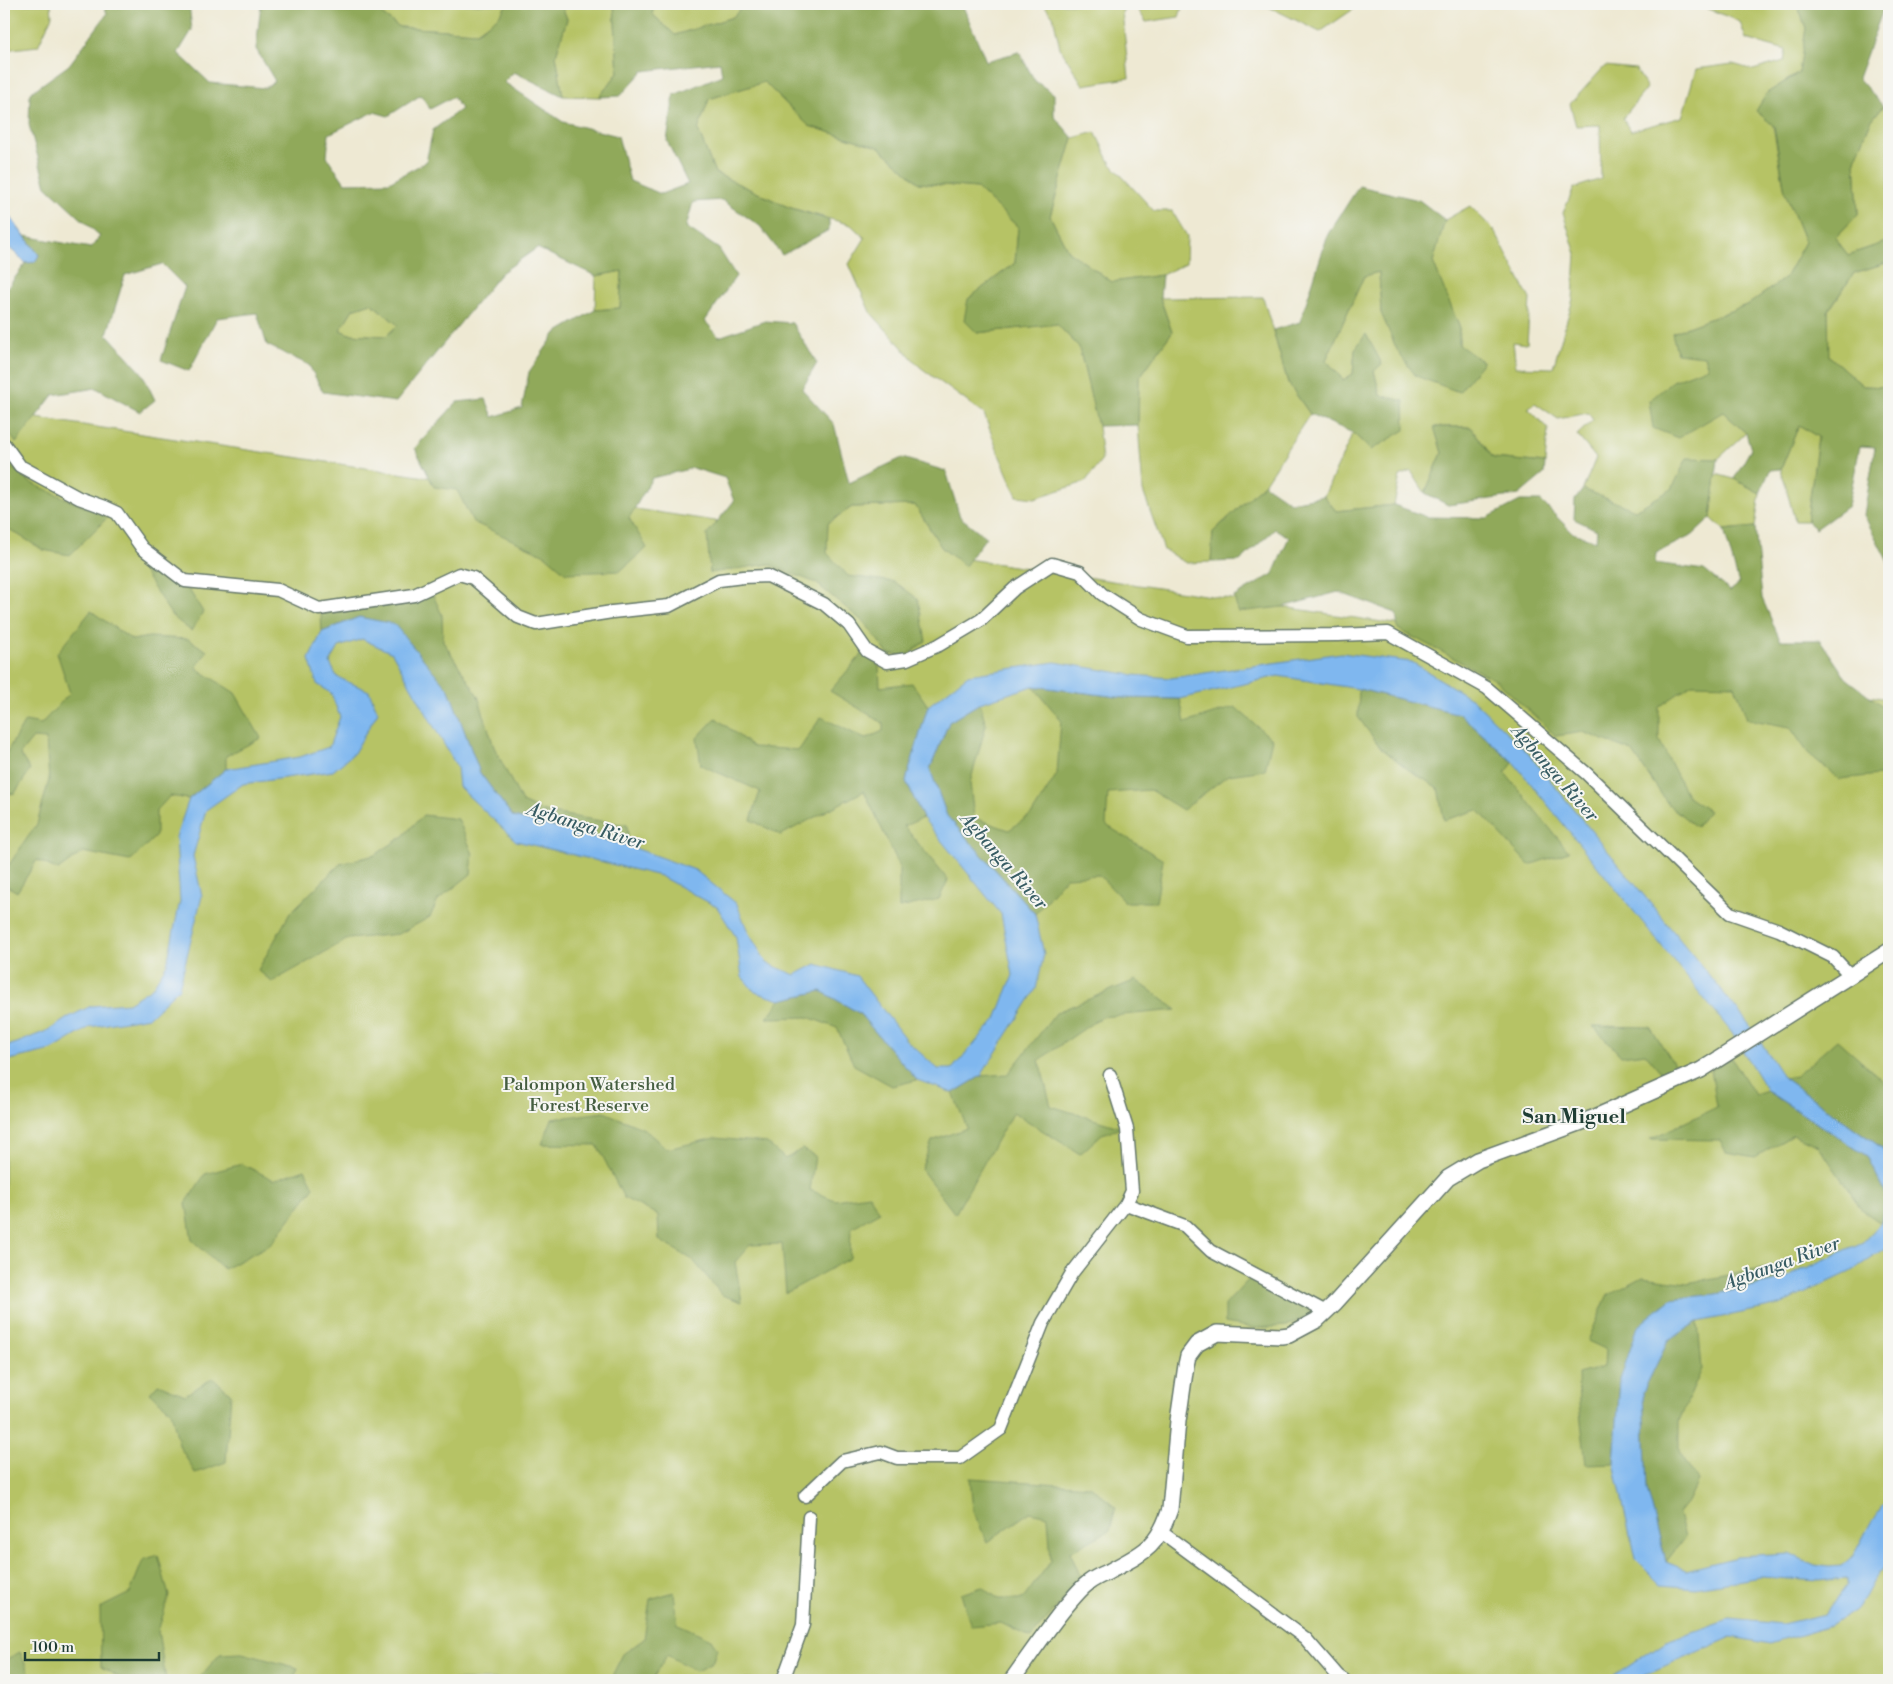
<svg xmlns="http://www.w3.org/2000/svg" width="1893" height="1684" viewBox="0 0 1893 1684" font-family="'Libre Bodoni',serif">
<rect width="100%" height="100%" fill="#f6f6f2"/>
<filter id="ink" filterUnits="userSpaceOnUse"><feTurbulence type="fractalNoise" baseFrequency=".02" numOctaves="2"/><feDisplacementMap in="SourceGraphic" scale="10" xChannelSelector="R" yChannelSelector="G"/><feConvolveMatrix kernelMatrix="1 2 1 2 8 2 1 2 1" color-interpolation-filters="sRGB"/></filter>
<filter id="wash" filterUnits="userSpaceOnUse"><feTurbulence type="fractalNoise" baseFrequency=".0096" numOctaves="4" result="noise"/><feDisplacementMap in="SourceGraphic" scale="20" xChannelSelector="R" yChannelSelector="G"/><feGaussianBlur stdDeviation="1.12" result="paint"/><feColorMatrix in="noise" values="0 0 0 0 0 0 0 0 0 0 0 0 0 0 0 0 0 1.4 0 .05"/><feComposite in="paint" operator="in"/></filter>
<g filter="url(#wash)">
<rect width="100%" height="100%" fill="#eee9d3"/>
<g fill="#b6c365" stroke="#6a804c">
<path d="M4,4H51L52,16L38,46L4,50Z"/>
<path d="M368,4H507L499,16L477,32L399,27Z"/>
<path d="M561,4H614L618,73L599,97L563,96L556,55L567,19Z"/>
<path d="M655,4H745L733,17L675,35L652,14Z"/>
<path d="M1043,4H1183L1179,17L1146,22L1135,5L1122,11L1129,78L1083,85L1060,48L1053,16Z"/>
<path d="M1263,4H1361L1320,32Z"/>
<path d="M1697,4H1797L1806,28L1799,73L1767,93L1785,192L1805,242L1785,278L1749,304L1672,333L1704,356L1708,368L1673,381L1723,412L1746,433L1718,459H1687L1672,490L1635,511L1583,489L1596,458L1577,435L1593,420L1588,413L1558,419L1535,403L1528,408L1548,429L1545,463L1493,458L1471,427H1435L1442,453L1425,493L1411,471L1400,476L1394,505L1336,511L1324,496L1353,433L1371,450L1380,395L1374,371L1355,349L1353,374L1343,380L1326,360L1364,276L1379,272L1381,313L1459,345V326L1432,262L1445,220L1470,206L1494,230L1530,299L1527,344L1513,342L1516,367L1553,368L1573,299L1576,254L1563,213L1574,188L1601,179L1600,125L1576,126L1570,104L1605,66L1636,69L1647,88L1623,118L1630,131L1682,117L1696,69L1733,64L1753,70L1784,61L1786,50L1746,39L1740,22Z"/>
<path d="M764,82L809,126L879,147L919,183L977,188L1018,227L1015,263L968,299L977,333L1057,324L1079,347L1098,426L1102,460L1085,482L1035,498L1017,496L998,452L984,414L920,367L870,312L849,264L865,238L851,225L788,207L715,173L698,130L709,99Z"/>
<path d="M1883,106H1889V241L1848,255L1835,238L1858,214L1855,160L1871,121Z"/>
<path d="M1095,132L1111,164L1154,211H1172L1187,236L1186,263L1162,275L1112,282L1068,251L1050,216L1073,138Z"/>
<path d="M1889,262V387L1863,386L1828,355V312L1854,273Z"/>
<path d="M622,271L620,308L595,310L596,276Z"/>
<path d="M1263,297L1288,383L1310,414L1264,484L1213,532L1211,562L1186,563L1164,550L1143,491L1138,425L1139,378L1172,332L1160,298Z"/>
<path d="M371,303L398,325L386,336L349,334L340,330L353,309Z"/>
<path d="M4,413L827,538L828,523L852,507L915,505L942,548L954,557L1889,699V1680H4Z"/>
<path d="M1799,425L1818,437L1807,521H1795L1781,469Z"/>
<path d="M1716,474L1734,479L1760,493L1755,527L1724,530L1711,518Z"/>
</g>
<g fill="#90a95a" stroke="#587347" fill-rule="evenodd">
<path d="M104,4H189L192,30L178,53L210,83L265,88L275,81L256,49L261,4H368L399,27L477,32L499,16L507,4H561L567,19L556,55L563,96L514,72L504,82L563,122L618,136L630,181L661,194L688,184L667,141L674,95L722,75L720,62L643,71L620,96L599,97L618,73L614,4H655L652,14L675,35L733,17L745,4H962L986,61L1019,52L1035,81L1054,94V116L1073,138L1050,216L1068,251L1112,282L1162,275L1160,298L1172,332L1139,378L1138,425L1098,426L1079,347L1057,324L977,333L964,320L968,299L1015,263L1018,227L977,188L919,183L879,147L809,126L764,82L709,99L698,130L715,173L788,207L829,220V230L782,255L760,226L722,200L693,202L686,227L719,249L736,276L705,321L719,337L765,321L792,323L817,363L802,389L834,424L849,483L902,458L946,471L960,517L986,537L965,566L942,548L915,505L852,507L828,523L827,553L848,576L895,582L918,599L926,641L906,656L888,654L866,624L816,583L768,564L710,573L707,534L734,501L725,478L693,468L652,478L629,518L647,548L620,571L566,573L545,555L473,522L457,490L434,487L415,448L457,402L486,399L493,417L522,408L529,372L556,333L595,310L620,308L622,271L596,276L537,248L501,273L396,402L323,392L309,365L267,345L257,313L217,318L189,371L161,360L185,287L162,264L125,275L107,334L142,373L155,400L140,412L96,388L53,395L16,443L4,425V286L8,287L26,263L35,262L39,255L25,236L91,248L100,236L46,186L29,125L30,93L69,65L107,14ZM421,95L430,109L453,97L461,109L433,130L426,162L389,182L345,183L327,157L329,134L374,112L388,116ZM371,303L398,325L386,336L349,334L340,330L353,309Z"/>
<path d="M1797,4H1885L1858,78L1883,106L1871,121L1855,160L1858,214L1835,238L1848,255L1889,241V262L1854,273L1828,311L1829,356L1863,386L1889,387V564L1864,515L1875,447L1860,446L1848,506L1816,529L1807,521L1818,437L1799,425L1781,469L1770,470L1760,493L1734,479L1751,449L1746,433L1723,412L1678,438L1653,428L1649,401L1673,381L1708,367L1704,356L1677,353L1672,333L1749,304L1785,278L1805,242L1785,192L1774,126L1756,111L1767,93L1799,73L1806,28Z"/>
<path d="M1359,186L1419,200L1445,220L1433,262L1459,326V345L1483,362L1459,392L1416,376L1398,352L1381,313L1379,272L1364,276L1326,360L1343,380L1353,374L1355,349L1366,334L1382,364L1374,371L1380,395L1404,401L1405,430L1371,450L1353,433L1310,414L1288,383L1273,330L1300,322L1328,234Z"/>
<path d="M1434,427H1471L1493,458L1545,463L1544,474L1519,495L1448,505L1425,493L1442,453Z"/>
<path d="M1687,458L1718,459L1711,518L1693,535L1656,553L1655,563L1704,570L1730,591L1739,584L1724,530L1755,527L1762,598L1780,640H1820L1846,678L1889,711V774L1839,779L1808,753L1790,727L1747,719L1735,685L1692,684L1659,707V740L1688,797L1709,811L1696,827L1668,804L1632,751L1583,732L1556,736L1497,681L1398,629L1396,613L1338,592L1282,607L1238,612L1234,597L1273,574L1289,537L1275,529L1240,561L1211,562L1213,532L1264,484L1290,502L1324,496L1336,511L1394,505L1427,517L1487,518L1520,501H1541L1573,533L1596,541L1597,530L1574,519L1575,500L1583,489L1635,510L1672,489Z"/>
<path d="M4,461L31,483L108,517L70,555L43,550L4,526Z"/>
<path d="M135,545L174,583L186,585L203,612L191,631L172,616L129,549Z"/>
<path d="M433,595L442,615L443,641L478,696L494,747L522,802L544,812L627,825L629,846L513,817L480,773L449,690L359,617L322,632L321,614L390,605Z"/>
<path d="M91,611L132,640L149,637L188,639L207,651L196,668L235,693L261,738L226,756V769L189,799L170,796L156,811V836L130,861L83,852L58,870L37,860L17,892L4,884V872L37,824L49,780L46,739L33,738L20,754L30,770L15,793L4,795V757L25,721L41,724L70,693L57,653Z"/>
<path d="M863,653L879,666L880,687L912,683L928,706L906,781L923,818L904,826L948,880L939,899L899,908V865L864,791L781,835L751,820L760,791L701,765L697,738L716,718L753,747L799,750L821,717L865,739L883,731V723L830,691Z"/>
<path d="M1033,686L1125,698L1180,699L1185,723L1235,707L1272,739L1265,770L1228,775L1183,810L1150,790L1108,793L1106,825L1163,860L1156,902H1125L1099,875L1066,877L1035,914L947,816L930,769L949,722L980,703L986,725L970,783L974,818L1009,830L1032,814L1057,774L1061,720Z"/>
<path d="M1359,689L1460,714L1513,763L1505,773L1569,852L1529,865L1478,810L1444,820L1438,788L1409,770L1380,747L1358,717Z"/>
<path d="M423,815L458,819L473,854L471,874L438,900L430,917L399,934L348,939L272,982L258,970L290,913L340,864L375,855L402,837Z"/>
<path d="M1136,980L1177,1010L1101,1017L1039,1060L1051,1106L1122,1128L1102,1134L1080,1154L1013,1112L955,1214L921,1169L932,1141L967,1128L953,1093L981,1076L1008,1074L1057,1012Z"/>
<path d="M821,991L859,1013L917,1080L892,1086L854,1065L837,1028L808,1017L767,1018L780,1000Z"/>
<path d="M1593,1026L1650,1027L1678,1070L1665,1077L1645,1053L1621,1056Z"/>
<path d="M1837,1040L1889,1086V1160L1882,1148L1784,1078L1796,1076Z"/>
<path d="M1732,1058L1755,1095L1767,1091L1867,1156L1886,1194L1881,1223L1862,1210L1819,1146L1793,1135L1755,1157L1726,1152L1720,1140L1650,1139L1717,1107L1711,1070Z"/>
<path d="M604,1112L644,1129L667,1149L715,1138L767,1143L785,1159L802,1149L815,1156L810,1190L835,1200L869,1195L880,1212L851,1228L850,1258L786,1293L782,1244L750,1245L735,1262L742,1302L722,1295L693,1260L659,1240L658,1215L624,1198L597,1145L542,1144L552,1119Z"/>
<path d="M242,1164L274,1180L305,1169L314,1187L271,1244L224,1269L192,1240L186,1203L205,1174Z"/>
<path d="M1777,1266L1780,1280L1717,1294L1671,1299L1620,1380L1614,1463L1586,1464L1579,1404L1578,1374L1604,1367L1605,1349L1588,1341L1607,1296L1643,1277L1687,1283Z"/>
<path d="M1251,1277L1307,1305L1309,1315L1287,1326L1254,1328L1225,1323V1305Z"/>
<path d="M1698,1322L1702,1369L1679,1421V1451L1698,1481L1688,1502L1679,1513L1685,1537L1666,1562L1647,1489L1643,1392L1668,1341Z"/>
<path d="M213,1378L231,1394L226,1462L195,1473L179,1445L171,1411L150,1393L158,1384L185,1395Z"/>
<path d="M970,1478L1090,1486L1116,1507L1110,1530L1070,1552L1081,1578L1031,1638L1001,1623L971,1626L961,1594L982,1587L999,1599H1023L1051,1561L1048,1516L1030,1512L987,1542L973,1511Z"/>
<path d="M158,1555L169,1596L158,1631L166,1680H124L101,1667L100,1608L130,1593L143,1560Z"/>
<path d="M674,1592L678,1624L711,1639L717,1649L712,1663L696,1671L667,1655L652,1680H610L623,1654L644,1639L650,1599Z"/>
<path d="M20,1652L32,1680H4V1661Z"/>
<path d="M242,1653L298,1668L293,1680H186L199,1678L220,1654Z"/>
</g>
<g fill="#7fb7ef" stroke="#4f7a92">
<path d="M4,209L39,255L35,262L26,263L4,243Z"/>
<path d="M359,617L394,624L449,690L480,773L513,817L629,846L695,870L737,904L748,932L767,963L795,975L816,964L857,976L906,1040L938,1069H952L996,1019L1013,975L1001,914L923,818L906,781L928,706L968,675L1055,662L1133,675L1171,678L1341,653L1412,662L1472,699L1527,752L1748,1023L1784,1078L1882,1148L1889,1160V1246L1850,1272L1780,1305L1698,1322L1668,1341L1643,1392L1647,1489L1666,1562L1686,1570L1737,1557L1790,1554L1815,1565L1828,1567L1841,1566L1853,1556L1871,1522L1889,1499V1560L1877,1575L1865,1597L1856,1609L1831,1626L1770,1644L1732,1637L1639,1677L1635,1680H1608L1666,1641L1729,1619L1782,1624L1825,1614L1847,1585V1578L1818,1581L1760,1577L1696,1588L1661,1585L1635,1559L1614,1463L1620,1380L1638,1326L1671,1299L1717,1294L1780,1280L1863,1242L1881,1223L1886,1194L1867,1156L1767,1091L1732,1033L1514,763L1460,714L1359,689L1278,676L1180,699L1125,698L1033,686L980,703L949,722L930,769L947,816L1035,914L1044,954L1036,989L981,1076L953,1093L917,1080L859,1013L821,991L780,1000L755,992L742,977L736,937L717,907L660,876L516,841L459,787L457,767L392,653L362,639L339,647L330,663L337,677L369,691L378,712L354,753L333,771L243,784L206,810L193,856L202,896L179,988L149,1017L90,1027L52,1050L13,1059L4,1063V1047L17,1043L51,1029L69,1017L91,1006L128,1003L152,988L167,964L180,901L176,837L189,799L226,769L300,757L329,747L340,717L331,693L317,684L309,659L322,632Z"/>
</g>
</g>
<g filter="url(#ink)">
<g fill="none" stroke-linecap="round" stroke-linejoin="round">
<g stroke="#67796c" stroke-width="15">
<g id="minor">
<path d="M4,444L20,466L79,498L104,507L117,513L142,548L185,581L278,590L319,609L414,595L459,574L473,578L518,617L536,624L612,612L669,606L719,580L743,577L768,576L824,604L849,625L867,651L887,662L907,659L939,645L981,620L1015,588L1052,564L1080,572L1102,594L1141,619L1187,636L1338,635L1388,633L1487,688L1587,774L1730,913L1779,930L1833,957L1850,975"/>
<path d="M1126,1204L1185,1226L1211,1251L1326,1312"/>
<path d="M805,1496L842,1461L881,1452L897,1458H960L1001,1429L1043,1323L1072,1273L1126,1204L1132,1191L1127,1129L1110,1075"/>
<path d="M1160,1531L1305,1638L1338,1676L1344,1680"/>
<path d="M783,1680L803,1625L809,1517"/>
</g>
</g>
<g stroke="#67796c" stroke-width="18">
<path id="major" d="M1012,1680C1030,1655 1047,1629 1067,1605C1073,1598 1080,1589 1088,1583C1094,1578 1101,1575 1108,1572C1143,1553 1157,1549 1170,1509L1178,1421L1186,1365L1188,1356L1197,1344L1217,1333L1281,1336L1289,1335L1317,1320L1335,1303L1448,1178L1478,1160L1593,1118L1701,1070L1889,951"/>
</g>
<use href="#minor" stroke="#fff" stroke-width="12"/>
<use href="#major" stroke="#fff" stroke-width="15"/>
</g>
</g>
<g text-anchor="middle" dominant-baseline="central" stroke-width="4" stroke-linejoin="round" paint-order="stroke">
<g font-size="18" fill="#455e40" stroke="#f6f6f2">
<text x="589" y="1084">Palompon Watershed<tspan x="589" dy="21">Forest Reserve</tspan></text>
</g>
<g font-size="19" font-style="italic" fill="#375c63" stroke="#f6f6f2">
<text transform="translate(1555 773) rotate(49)">Agbanga River</text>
<text transform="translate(586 826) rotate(17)">Agbanga River</text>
<text transform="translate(1004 861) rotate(49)">Agbanga River</text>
<text transform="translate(1782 1263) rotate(-20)">Agbanga River</text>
</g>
<g font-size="20" font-weight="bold" fill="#1f3d34" stroke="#f6f6f2">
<text x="1574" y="1117">San Miguel</text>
</g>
</g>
<rect width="1893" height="1684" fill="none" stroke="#f6f6f2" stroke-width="20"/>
<path d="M25 1652v8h134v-8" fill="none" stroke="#1f3d34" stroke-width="2.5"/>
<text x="32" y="1652" font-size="15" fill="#1f3d34" stroke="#f6f6f2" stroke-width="4" paint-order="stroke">100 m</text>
</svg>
